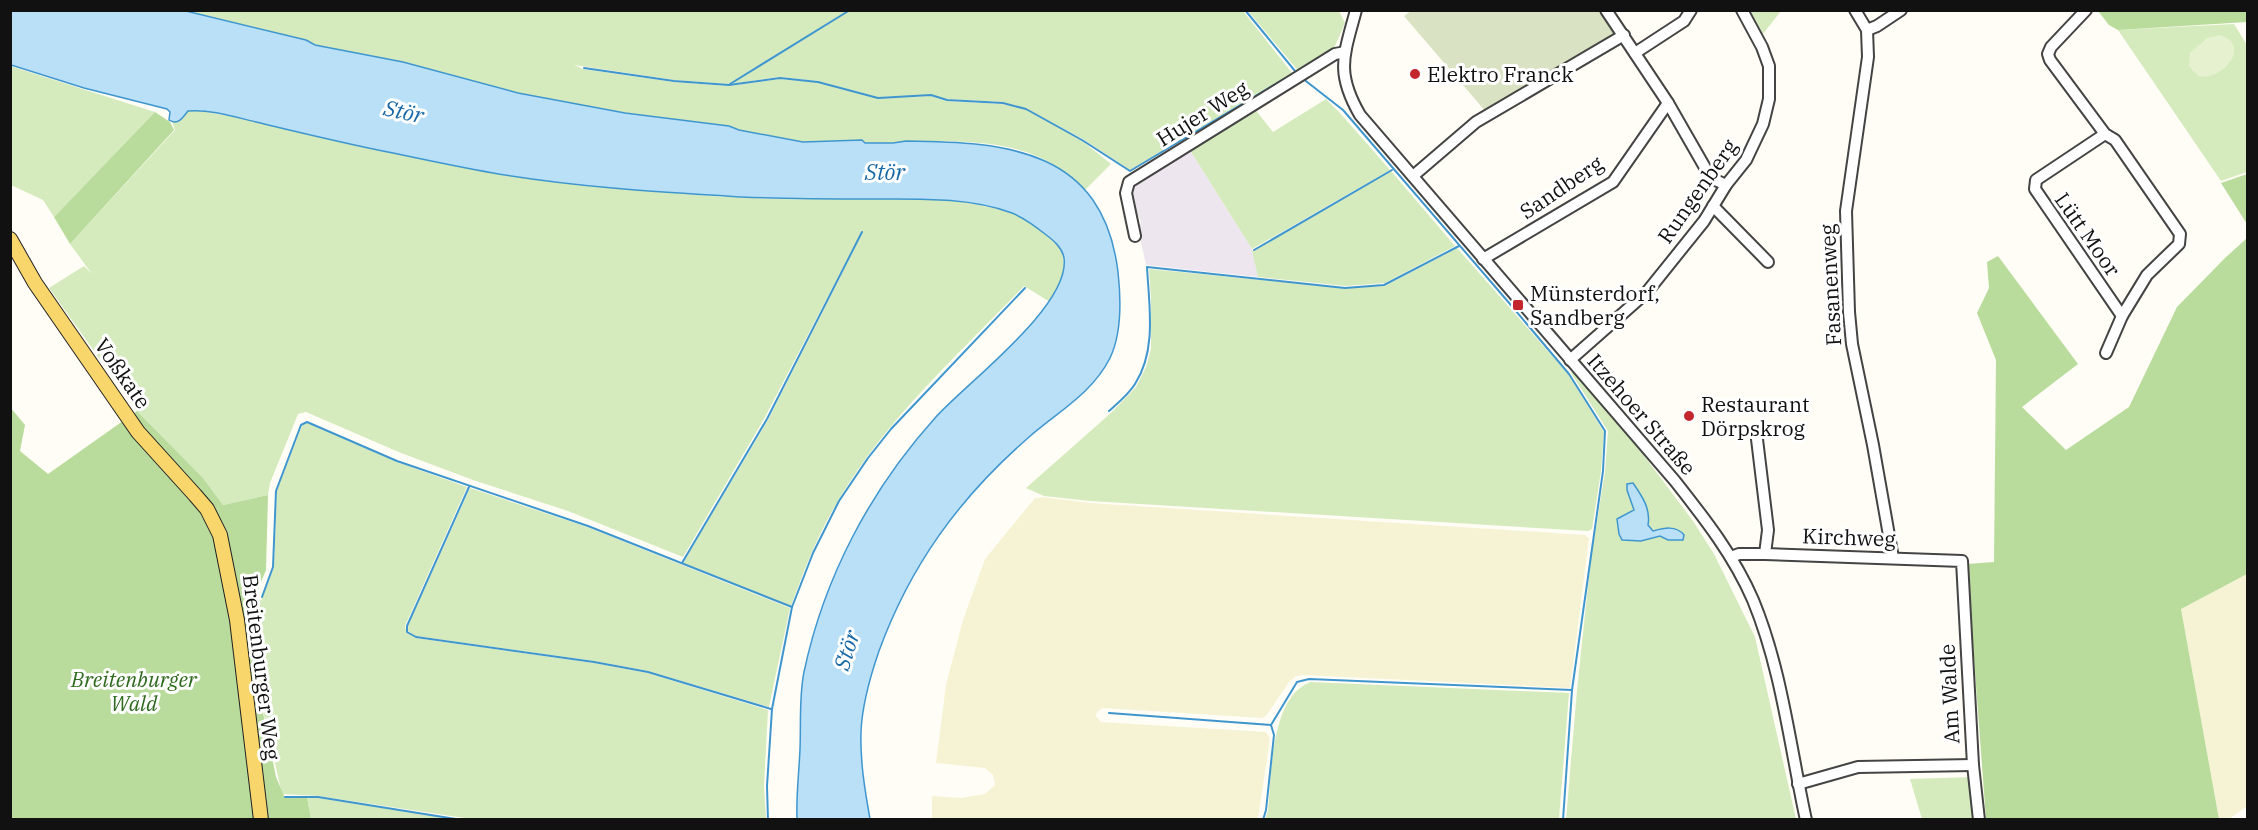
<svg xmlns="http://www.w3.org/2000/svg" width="2258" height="830" viewBox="0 0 2258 830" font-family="'IBM Plex Serif',serif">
<rect width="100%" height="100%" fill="#fffdf5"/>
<path fill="#eee6ef" d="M1188,147L1252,249L1258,277L1146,265L1138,229L1141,222L1130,195L1131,185Z"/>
<g fill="#f6f3d4">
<path d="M1043,497L1090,503L1585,535L1589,538L1570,688L1303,675L1296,676L1289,682L1266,716L1262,718L1103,708L1097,712L1096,716L1101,722L1266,732L1270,738L1258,819H932V796L961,798L985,794L995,785L993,775L985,768L936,763L946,685L963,620L985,559L1035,498Z"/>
<path d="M2247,574V806L2229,819H2219L2181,609Z"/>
</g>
<g fill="#d5ebbd" fill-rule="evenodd">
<path d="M851,10L1243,11L1292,73L1130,170L1083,139L1027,109L1003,102L947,99L931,95L878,97L818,81L780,77L731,84Z"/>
<path d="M186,11H848L728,84L674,80L574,65L583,69L674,82L729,86L779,79L817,82L877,98L931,96L946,101L1002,104L1026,109L1081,140L1111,164L1085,190C1071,177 1057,165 1039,157C999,139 949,141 906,141L893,143C838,143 780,147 729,126L625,113L518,93L352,52L315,45L306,40Z"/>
<path d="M1248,11H1339L1345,23L1332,53L1300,73Z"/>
<path d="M1750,11H1781L1763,34Z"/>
<path d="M2234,24L2247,45V172L2221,181L2118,30Z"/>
<path d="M10,66L155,112L54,217L43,200L11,185Z"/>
<path d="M1326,99L1340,113L1390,170L1252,249L1188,147L1254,108L1273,132Z"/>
<path d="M194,110C259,120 324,138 388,152C450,166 513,177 576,184C643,191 711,197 779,199C844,201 910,193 974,204C987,207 1002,209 1015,214C1025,218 1035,226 1043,232C1074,256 1065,271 1050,302L1024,286C959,354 886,419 838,501C818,534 804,570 791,606L683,563L768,420L863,232L862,231L765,417L683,557L568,511L473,480L401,453L306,412L298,414L270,483L268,495L223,505L203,478L137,411L49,288L84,266L92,274L70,244L175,130L172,122H178L188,111Z"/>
<path d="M1391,171L1455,246L1385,283L1345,286L1258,277L1252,251Z"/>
<path d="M1457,248L1568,374L1604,432L1601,471L1592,529L1588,531L1090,501L1044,496L1026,488L1111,413L1136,387L1146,367L1151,349V299L1149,269L1345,288L1385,286Z"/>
<path d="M1574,371L1642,453L1693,521L1714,554L1755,637L1796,819L1566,820L1577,690L1591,558L1605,472L1608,431L1571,373ZM1633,483C1642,496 1651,509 1648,525L1654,531L1663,530L1660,536L1655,538L1623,515L1634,510Z"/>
<path d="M307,423L397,462L467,487L405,626L406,632L416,638L594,663L648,673L768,710L764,786L766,819H471L318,796L282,794L260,698L250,620L261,601L274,567L277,490L302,426Z"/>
<path d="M470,488L587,527L790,608L769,707L648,671L594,661L416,636L408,631V626Z"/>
<path d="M1311,682L1569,693L1559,819H1265L1268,810C1272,774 1270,696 1311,682Z"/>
<path d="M1972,777L1975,819H1922L1910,779Z"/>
<path d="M307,797L318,798L456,819H311Z"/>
</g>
<g fill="#b9dc9c">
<path d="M2098,11H2247V22L2118,30L2109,25Z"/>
<path d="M155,112L170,122L174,130L70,244L54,217Z"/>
<path d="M2247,174H2248L2247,224L2221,183Z"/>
<path d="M2247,238V574L2181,609L2219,819H1986L1967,564L1994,562L1996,360L1977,313L1989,288L1987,262L1998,256L2078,364L2022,407L2066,450L2129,407L2177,307L2225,258Z"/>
<path d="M10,407L25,425L20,451L48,474L137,411L203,478L223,505L268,495L266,570L255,597L261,601L250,620L260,698L276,777L285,798L307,797L311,819H11Z"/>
</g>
<path fill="#d9e3c4" d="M1412,10L1600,11L1615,33L1486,112L1404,16Z"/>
<path fill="#e6f2cf" d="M2220,35C2253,46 2221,82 2198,76L2189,66L2190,53L2207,38Z"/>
<g fill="#b9e0f7" stroke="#3f96cf" stroke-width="1.5">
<path d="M10,11H186L306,40L315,45L403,62L518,93L625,113L729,126L739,130L803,142L862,140L865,143H893L906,141C1007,142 1103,149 1118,272C1121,299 1122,333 1110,358C1092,394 1056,413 1028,438C959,498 910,566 879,651C870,677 862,705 861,732C860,761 865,791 870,819H797C796,796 799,773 800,749C801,724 799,696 804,672C824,577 871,489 935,418C965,384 1071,306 1064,258C1062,247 1053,240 1045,234C1035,226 1024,218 1012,213C969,197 919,199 873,199C829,199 785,199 741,197C658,192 574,187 493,173C459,167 426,160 393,153C347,144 302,133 256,122C235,117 210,109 188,111C183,117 178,126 169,120L170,112L167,109L84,88L11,65Z"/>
<path d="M1633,483C1642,496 1651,509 1648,525L1653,531C1664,528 1676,525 1684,535L1683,540H1668L1660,536L1641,541L1622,540L1619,534L1617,519L1634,510L1627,490V484Z"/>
</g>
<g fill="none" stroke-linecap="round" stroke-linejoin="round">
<g stroke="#3f96cf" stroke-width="2">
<path d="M1245,10L1295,71"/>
<path d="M584,68L674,81L729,85L780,78L818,82L878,98L931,95L947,100L1003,103L1026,109L1082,140L1130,171L1284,79"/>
<path d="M1302,78L1343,110L1510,304L1569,374L1605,431L1603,471L1572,690L1563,820"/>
<path d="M730,84L850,10"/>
<path d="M1254,250L1392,170"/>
<path d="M1109,411C1118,403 1129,394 1135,384C1157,350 1149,305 1147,267L1345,288L1384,285L1459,246"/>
<path d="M469,487L407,626V632L416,637L594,662L648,672L771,709"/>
<path d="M682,563L767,419L862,232"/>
<path d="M262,597L273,567L276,491L301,425L307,422L397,461L588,526L792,607"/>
<path d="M1109,713L1271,725"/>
<path d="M285,797H318L462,820"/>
<path d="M768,820L767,786L772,709L792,607L813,553L839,501L868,458L891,429L1025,288"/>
<path d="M1263,820L1266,810L1274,735L1271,725L1297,682L1309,679L1572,690"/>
</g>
<g stroke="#444" stroke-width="14">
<g id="minor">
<path d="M1356,10C1344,55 1335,72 1360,115L1675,481C1705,519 1734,556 1753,600C1782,670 1790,747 1806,820"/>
<path d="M1606,10L1668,103L1711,178L1726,185"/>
<path d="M1855,10L1867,30L1868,57L1846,211L1849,312L1852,344L1873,445L1893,558"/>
<path d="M2086,10L2051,47L2048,54L2050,60L2105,134L2115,140L2180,234L2179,244L2147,275L2122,316L2035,189L2036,180L2105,134"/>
<path d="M1867,30L1877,26L1901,10"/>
<path d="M1635,53L1684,21L1691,10"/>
<path d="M1413,176L1476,122L1624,35"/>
<path d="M1713,206L1768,262"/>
<path d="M1135,236L1126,193L1129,182L1335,54L1345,52"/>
<path d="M1483,259L1613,182L1668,103"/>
<path d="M2106,353L2122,316"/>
<path d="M1570,360L1647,292L1704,221L1726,185L1746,160L1763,124L1769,99V66L1762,47L1742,10"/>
<path d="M1756,431L1768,530L1765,554"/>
<path d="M1731,557L1739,554H1765L1962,561L1973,765L1979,820"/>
<path d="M1798,784L1858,767L1973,765"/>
</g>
</g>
<g stroke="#222" stroke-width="16">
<path id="major" d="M10,239L35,283L138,432L195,495L207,509L220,535L237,620L261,820"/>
</g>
<use href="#minor" stroke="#fff" stroke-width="10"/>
<use href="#major" stroke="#f9d66b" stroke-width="14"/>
</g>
<g fill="#c4262e" stroke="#fff" stroke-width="2">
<circle cx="1415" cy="74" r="6"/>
<rect x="1512" y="299" width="12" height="12" rx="3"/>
<circle cx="1689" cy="416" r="6"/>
</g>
<g text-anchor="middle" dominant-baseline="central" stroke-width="6" stroke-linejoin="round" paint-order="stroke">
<g font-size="21" fill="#111" stroke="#fff" text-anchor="start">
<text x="1427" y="74">Elektro Franck</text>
<text x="1530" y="293">Münsterdorf,<tspan x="1530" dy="24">Sandberg</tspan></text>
<text x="1701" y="404">Restaurant<tspan x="1701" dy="24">Dörpskrog</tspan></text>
</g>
<g font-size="21" fill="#111" stroke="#fff">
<text transform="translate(1202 113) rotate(-32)">Hujer Weg</text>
<text transform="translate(1561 187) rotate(-34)">Sandberg</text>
<text transform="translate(1697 191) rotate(-55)">Rungenberg</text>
<text transform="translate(2088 234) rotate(55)">Lütt Moor</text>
<text transform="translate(1830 285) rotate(-93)">Fasanenweg</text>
<text transform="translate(123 373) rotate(55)">Voßkate</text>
<text transform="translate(1642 414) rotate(49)">Itzehoer Straße</text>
<text transform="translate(1849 537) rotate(2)">Kirchweg</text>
<text transform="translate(262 667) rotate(83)">Breitenburger Weg</text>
<text transform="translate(1949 694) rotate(-93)">Am Walde</text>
</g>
<g font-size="21" font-style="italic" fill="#2f6b1f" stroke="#fff">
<text x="134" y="679">Breitenburger<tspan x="134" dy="24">Wald</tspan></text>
</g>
<g font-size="22" font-style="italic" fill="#1768a6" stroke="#fff">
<text transform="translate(404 111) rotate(12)">Stör</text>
<text x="885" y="171">Stör</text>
<text transform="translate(846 650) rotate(-73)">Stör</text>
</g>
</g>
<rect width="2258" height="830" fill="none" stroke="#111111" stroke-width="24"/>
</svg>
